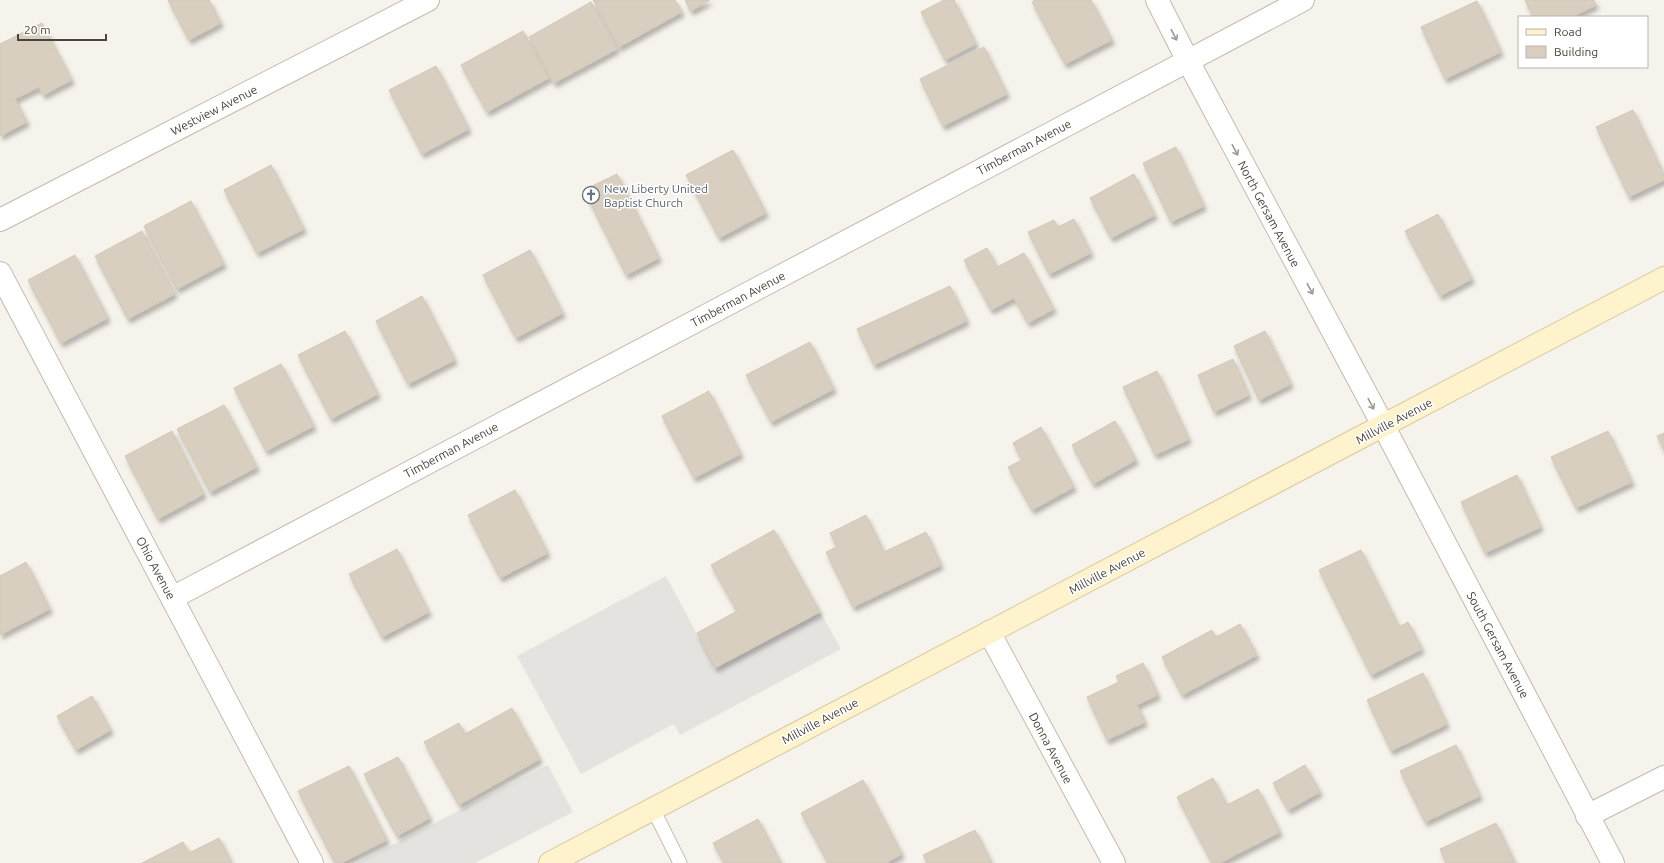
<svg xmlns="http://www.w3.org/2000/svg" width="1664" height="863" viewBox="0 0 1664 863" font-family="Ubuntu,sans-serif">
<defs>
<filter id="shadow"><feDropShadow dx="2.5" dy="4.5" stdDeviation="2" flood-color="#0004"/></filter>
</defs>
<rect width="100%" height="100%" fill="#f6f3ec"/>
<g fill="#e5e3e0">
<path d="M666,576L715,668L820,612L841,649L680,735L674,724L581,774L517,656Z"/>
<path d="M548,765L573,812L475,863H357Z"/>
</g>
<g fill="#d8cfc1" stroke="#d3c7b4" filter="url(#shadow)">
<path d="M168,0H209L221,23L189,40Z"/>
<path d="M593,0H675L682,12L619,47Z"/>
<path d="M685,0H710L691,11Z"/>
<path d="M944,0H954L976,44L945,60L921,12Z"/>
<path d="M1035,0H1091L1112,40L1065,64L1032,2Z"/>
<path d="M1525,0H1594L1596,5L1572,17H1533Z"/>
<path d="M1477,1L1501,52L1445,79L1421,27Z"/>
<path d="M591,2L617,49L554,83L529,37Z"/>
<path d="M42,23L72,80L43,95L39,87L15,99L27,122L0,136V44Z"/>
<path d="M523,31L549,78L487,112L461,65Z"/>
<path d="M984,47L1007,94L943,126L920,79Z"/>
<path d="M436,66L469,129L422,154L389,90Z"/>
<path d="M1633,110L1664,175V180L1629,197L1596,127Z"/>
<path d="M1176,147L1204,206L1171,222L1143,163Z"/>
<path d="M733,150L766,213L719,238L686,175Z"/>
<path d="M271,165L304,229L257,253L224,190Z"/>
<path d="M617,174L659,258L626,275L584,190Z"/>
<path d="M1134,174L1155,215L1111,238L1090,198Z"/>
<path d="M191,201L224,264L177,289L144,226Z"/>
<path d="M1438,214L1472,279L1440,296L1405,231Z"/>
<path d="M1074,219L1091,253L1049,274L1028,232L1054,220L1058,227Z"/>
<path d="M142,231L175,294L128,319L95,256Z"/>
<path d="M987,248L997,267L1024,253L1054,309L1028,323L1014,298L991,310L964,260Z"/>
<path d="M530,250L563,313L516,338L483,275Z"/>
<path d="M75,255L108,318L61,343L28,280Z"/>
<path d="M950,286L967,321L874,365L857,329Z"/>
<path d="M422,296L455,360L408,384L376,321Z"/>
<path d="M345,331L378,394L331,419L298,355Z"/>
<path d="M1265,331L1291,384L1259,400L1234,346Z"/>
<path d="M810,342L834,389L771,422L746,375Z"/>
<path d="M1233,359L1249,395L1214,412L1198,375Z"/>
<path d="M281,364L314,426L266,451L234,388Z"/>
<path d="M1157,371L1189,439L1155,455L1123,387Z"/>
<path d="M709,391L741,454L694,478L662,416Z"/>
<path d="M224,405L257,467L210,492L177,429Z"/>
<path d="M1115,421L1136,460L1093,484L1072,445Z"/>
<path d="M1041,427L1074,487L1032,510L1008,467L1022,460L1013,443Z"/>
<path d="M172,431L204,494L158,519L125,456Z"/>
<path d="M1608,431L1632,482L1576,508L1551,457Z"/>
<path d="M1664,433V450L1657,436Z"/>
<path d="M1517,475L1541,527L1485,553L1461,502Z"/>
<path d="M515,490L548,553L500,578L468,515Z"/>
<path d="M866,515L884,552L926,532L941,565L853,607L826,552L837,547L830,533Z"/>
<path d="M774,530L820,612L715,668L697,633L737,611L711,565Z"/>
<path d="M397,549L429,612L382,637L349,574Z"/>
<path d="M1361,550L1399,627L1408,622L1422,649L1371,675L1319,570Z"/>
<path d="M26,562L50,609L0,635V576Z"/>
<path d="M1240,624L1257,655L1182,695L1162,657L1212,630L1216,637Z"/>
<path d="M1143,663L1158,695L1137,705L1145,722L1107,740L1087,697L1119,682L1116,676Z"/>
<path d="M1423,673L1447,724L1391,751L1367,700Z"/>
<path d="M92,696L111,730L76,750L57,716Z"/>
<path d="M512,708L540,759L459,805L424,742L459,723L465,734Z"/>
<path d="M1456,745L1480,796L1425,822L1400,771Z"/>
<path d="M398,757L430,818L397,836L364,774Z"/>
<path d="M1305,765L1320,792L1288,810L1273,783Z"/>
<path d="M349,766L387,840L341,863H335L298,791Z"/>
<path d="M1213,778L1227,805L1258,789L1280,832L1220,863H1212L1177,797Z"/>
<path d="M863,780L902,854L886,863H828L801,813Z"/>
<path d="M758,819L781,863H724L713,843Z"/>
<path d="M1496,823L1515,863H1446L1440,849Z"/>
<path d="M975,830L992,863H927L923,855Z"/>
<path d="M219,838L232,863H142L183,842L189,853Z"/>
</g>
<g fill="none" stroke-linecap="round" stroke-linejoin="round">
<g stroke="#c2bbae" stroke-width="15">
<path id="lane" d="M653,809L680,863"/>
</g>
<g stroke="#c2bbae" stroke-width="24">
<g id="street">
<path d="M1157,0L1188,61L1384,427L1613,863"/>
<path d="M0,220L428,0"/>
<path d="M0,273L312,863"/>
<path d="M172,598L1303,0"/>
<path d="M989,632L1114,863"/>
<path d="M1587,816L1664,777"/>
</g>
</g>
<g stroke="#d6c79b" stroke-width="24">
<path id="secondary" d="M550,863L1664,278"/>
</g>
<use href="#lane" stroke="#fff" stroke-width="13"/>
<use href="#street" stroke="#fff" stroke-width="22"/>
<use href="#secondary" stroke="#fff3cd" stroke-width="22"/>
</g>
<defs><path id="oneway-shaft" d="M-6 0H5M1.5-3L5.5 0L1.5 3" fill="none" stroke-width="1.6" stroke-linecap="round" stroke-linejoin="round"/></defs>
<g stroke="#9c9892">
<use href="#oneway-shaft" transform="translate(1174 35) rotate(63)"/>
<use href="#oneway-shaft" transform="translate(1235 150) rotate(62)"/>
<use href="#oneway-shaft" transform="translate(1310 289) rotate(62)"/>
<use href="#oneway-shaft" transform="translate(1371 404) rotate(62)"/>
</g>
<defs>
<g id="church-ring" transform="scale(0.9)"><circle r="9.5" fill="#fff" stroke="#6b7280" stroke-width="1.5"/><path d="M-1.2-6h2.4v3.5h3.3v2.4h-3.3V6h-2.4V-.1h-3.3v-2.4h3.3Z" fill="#6b7280"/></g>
</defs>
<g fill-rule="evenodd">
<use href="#church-ring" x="591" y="195"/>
</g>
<g text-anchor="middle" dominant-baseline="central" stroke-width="3" stroke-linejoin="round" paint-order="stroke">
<g font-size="12" fill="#4b4439" stroke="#fff">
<text transform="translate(214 110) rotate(-27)">Westview Avenue</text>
<text transform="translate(1024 147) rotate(-28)">Timberman Avenue</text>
<text transform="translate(1269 214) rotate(62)">North Gersam Avenue</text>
<text transform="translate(738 299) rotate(-28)">Timberman Avenue</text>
<text transform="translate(1394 421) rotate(-28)">Millville Avenue</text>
<text transform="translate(451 450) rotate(-28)">Timberman Avenue</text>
<text transform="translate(156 568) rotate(62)">Ohio Avenue</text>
<text transform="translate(1107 571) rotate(-28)">Millville Avenue</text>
<text transform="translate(1498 645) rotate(62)">South Gersam Avenue</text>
<text transform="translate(820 721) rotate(-28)">Millville Avenue</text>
<text transform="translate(1051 748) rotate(62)">Donna Avenue</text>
</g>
<g font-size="12" fill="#5b616d" stroke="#fff" text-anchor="start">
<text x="604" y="188">New Liberty United<tspan x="604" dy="14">Baptist Church</tspan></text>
</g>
</g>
<rect x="1518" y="16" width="130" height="52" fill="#ffffff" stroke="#b7b4b0"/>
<rect x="1526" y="29" width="20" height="6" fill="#fff3cd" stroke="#b7b4b0"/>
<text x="1554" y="36" font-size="12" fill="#4b4439">Road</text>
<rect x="1526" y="46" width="20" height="12" fill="#d8cfc1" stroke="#b7b4b0"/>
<text x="1554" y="56" font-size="12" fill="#4b4439">Building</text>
<path d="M18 34v6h88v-6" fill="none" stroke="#4b4439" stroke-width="2"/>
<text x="24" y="34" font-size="12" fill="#4b4439" stroke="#ffffff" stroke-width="3" paint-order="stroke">20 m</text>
</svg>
